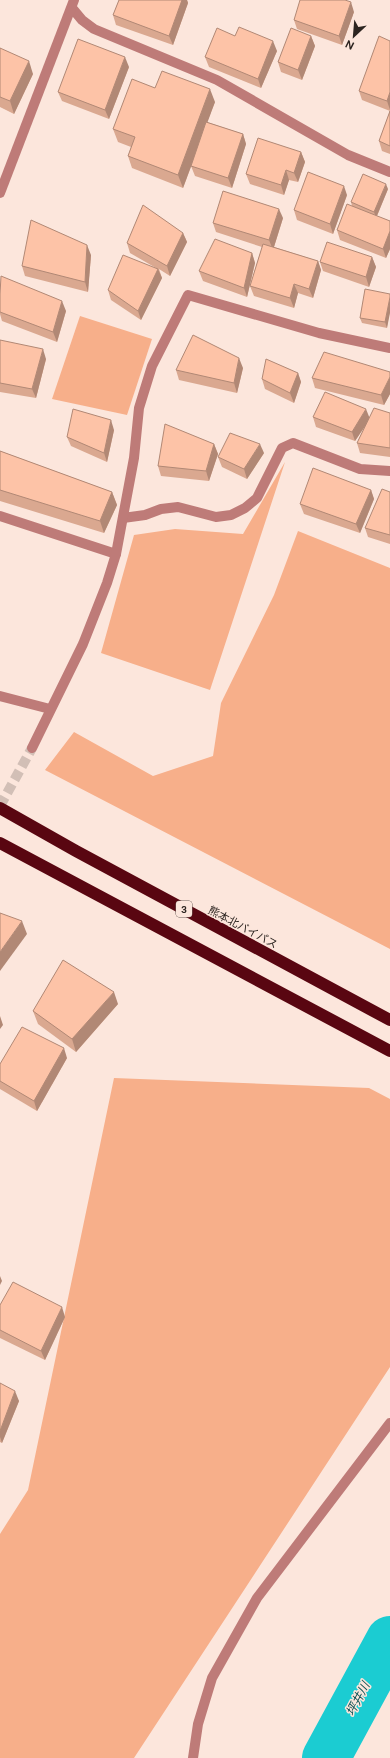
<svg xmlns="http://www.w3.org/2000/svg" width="390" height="1758" viewBox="0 0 390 1758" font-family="'DM Sans','Noto Sans JP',sans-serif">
<rect width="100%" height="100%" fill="#fce6dc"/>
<g fill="#f7af8a">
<path d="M80,316L152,339L127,415L52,399Z"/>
<path d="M285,462L210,690L101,653L134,535L175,529L243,534Z"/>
<path d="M298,531L390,568V949L45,770L74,732L153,776L213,756L221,703L274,595Z"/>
<path d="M114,1078L369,1088L390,1099V1367L134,1758H0V1534L28,1490Z"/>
</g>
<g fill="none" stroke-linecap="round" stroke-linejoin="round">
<path stroke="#1bccd2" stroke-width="48" d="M326,1758L390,1640"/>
<path stroke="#d2bfb6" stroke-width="10" stroke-dasharray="10 5" stroke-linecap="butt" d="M0,806L32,748"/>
<g stroke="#be7b78" stroke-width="10">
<path d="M72,8L82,20L94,29L217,80L348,155L390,172"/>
<path d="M0,193L74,0"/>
<path d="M0,516L116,554"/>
<path d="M123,518L145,515L161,509L178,507L216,517L231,515L245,508L257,498L282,448L293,443L360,469L390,471"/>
<path d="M0,696L50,709"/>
<path d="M32,748L83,644L107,583L116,554L134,458L139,408L152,366L188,295L319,333L390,348"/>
<path d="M193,1758L198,1724L212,1678L257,1598L390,1423"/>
</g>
<g stroke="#590611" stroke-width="12">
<path d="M0,808L76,851L390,1020"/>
<path d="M0,843L390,1051"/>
</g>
</g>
<g fill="#daa890">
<path d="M119,0H187L188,3L173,45L116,25L113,15Z"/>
<path d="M354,12L342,45L297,29L294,20Z"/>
<path d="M235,36L277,51L261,88L209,67L205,57Z"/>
<path d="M311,36L315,46L302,80L281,72L278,62Z"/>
<path d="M390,41V111L362,100L359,91Z"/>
<path d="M0,48L33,74L14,114L0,107Z"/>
<path d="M129,67L109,119L62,101L58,92Z"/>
<path d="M155,88L215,102L207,122L243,134L246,144L232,188L195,176L191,166L192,164L183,188L132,168L128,156L131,147L118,142L113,129Z"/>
<path d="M390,111V154L382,151L379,141Z"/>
<path d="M301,152L305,162L298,182L289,180L284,195L250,184L246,174Z"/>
<path d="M388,189L377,216L390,221V249L386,258L340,240L337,230L352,206L351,202Z"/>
<path d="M347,195L333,234L297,220L294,210Z"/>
<path d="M283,218L274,247L318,261L321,270L313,298L298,293L294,308L254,296L250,286L262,247L216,232L213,223Z"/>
<path d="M183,233L187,242L170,276L159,269L162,278L141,320L111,300L108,290L156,268L130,253L127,243Z"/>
<path d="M252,253L255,263L247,297L203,281L199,271Z"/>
<path d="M91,255L88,292L25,276L22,266Z"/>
<path d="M372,257L376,267L369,287L323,271L320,262Z"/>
<path d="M0,294L66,311L57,342L2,321L0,314Z"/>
<path d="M390,294L387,328L362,323L360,318Z"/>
<path d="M0,340L46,359L36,398L0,392Z"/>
<path d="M243,368L237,393L179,380L176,370Z"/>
<path d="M390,372V394L384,405L315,388L312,378Z"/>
<path d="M298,373L301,382L294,403L265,389L262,379Z"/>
<path d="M390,413V457L360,453L357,443L365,426L355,441L316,427L313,417L369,418Z"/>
<path d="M114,430L107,462L71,446L67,437Z"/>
<path d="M214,444L218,454L209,481L161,476L158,466Z"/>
<path d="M0,451L112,492L117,505L104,533L0,501Z"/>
<path d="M264,453L247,479L222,467L218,457Z"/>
<path d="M371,490L374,499L360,533L304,514L300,504Z"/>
<path d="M390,492V544L368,537L365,528Z"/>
<path d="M118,1004L76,1052L38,1024L33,1011Z"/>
<path d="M67,1058L37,1111L0,1089V1064Z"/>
<path d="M0,1305L65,1317L45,1360L0,1338Z"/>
<path d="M0,1383L19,1401L2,1443L0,1442Z"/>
</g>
<g fill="#b18875">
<path d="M182,0H187L188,3L173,45L169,36Z"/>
<path d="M351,2L354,12L342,45L339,36Z"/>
<path d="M311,36L315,46L302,80L298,70Z"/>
<path d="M273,41L277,51L261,88L258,79Z"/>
<path d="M125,57L129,67L109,119L105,110Z"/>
<path d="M29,61L33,74L14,114L10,101Z"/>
<path d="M210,89L215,102L183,188L178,175Z"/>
<path d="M390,92V110L387,101Z"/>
<path d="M243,134L246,144L232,188L228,178Z"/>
<path d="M301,152L305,162L298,182L294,173Z"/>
<path d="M286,170L289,180L284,195L281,185Z"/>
<path d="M386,184L388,189L376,218L374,212Z"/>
<path d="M344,186L347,195L333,234L330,224Z"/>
<path d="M279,209L283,218L273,250L269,240Z"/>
<path d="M390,231V249L386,258L383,249Z"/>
<path d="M183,233L187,242L170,276L167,266Z"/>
<path d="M87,245L91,255L88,292L85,282Z"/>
<path d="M252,253L255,263L247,297L244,288Z"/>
<path d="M372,257L376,267L369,287L366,277Z"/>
<path d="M318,261L321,270L313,298L309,289Z"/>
<path d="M158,269L162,278L141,320L138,311Z"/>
<path d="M294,284L298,293L294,308L290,298Z"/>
<path d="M390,297V313L387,328L385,322Z"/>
<path d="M62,301L66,311L57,342L53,332Z"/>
<path d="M43,349L46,359L36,398L32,389Z"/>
<path d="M239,358L243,368L237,393L234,383Z"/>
<path d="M298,373L301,382L294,403L290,393Z"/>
<path d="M390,377V394L384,405L381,395Z"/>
<path d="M366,409L370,419L355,441L352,432Z"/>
<path d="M111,420L114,430L107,462L104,453Z"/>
<path d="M214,444L218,454L209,481L206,471Z"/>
<path d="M260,444L264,453L247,479L244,469Z"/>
<path d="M371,490L374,499L360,533L356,524Z"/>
<path d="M112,492L117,505L104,533L100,521Z"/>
<path d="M22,921L27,934L0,971V952Z"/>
<path d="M114,992L118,1004L76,1052L72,1039Z"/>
<path d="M0,1016L3,1025L0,1029Z"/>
<path d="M64,1048L67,1058L37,1111L34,1101Z"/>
<path d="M0,1276L2,1281L0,1285Z"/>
<path d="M62,1307L65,1317L45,1360L41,1351Z"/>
<path d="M15,1391L19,1401L2,1443L0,1437V1431Z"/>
</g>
<g fill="#fdc3a7" stroke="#b18875">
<path d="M119,0H182L169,36L113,15Z"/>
<path d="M300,0H345L351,2L339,36L294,20Z"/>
<path d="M239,27L273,41L258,79L205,57L217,28L235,36Z"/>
<path d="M291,28L311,36L298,70L278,62Z"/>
<path d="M379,36L390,41V92L387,101L359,91Z"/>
<path d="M78,39L125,57L105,110L58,92Z"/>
<path d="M0,48L29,61L10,101L0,97Z"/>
<path d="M162,71L210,89L178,175L128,156L135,137L113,129L132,79L155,88Z"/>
<path d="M390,111V146L379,141Z"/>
<path d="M206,122L243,134L228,178L191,166Z"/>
<path d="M258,138L301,152L294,173L286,170L281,185L246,174Z"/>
<path d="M308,172L344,186L330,224L294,210Z"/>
<path d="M363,174L386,184L374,212L351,202Z"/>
<path d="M223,191L279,209L269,240L213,223Z"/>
<path d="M347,204L390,221V231L383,249L337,230Z"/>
<path d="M143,205L183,233L167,266L127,243Z"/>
<path d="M31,220L87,245L85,282L22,266Z"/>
<path d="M215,239L252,253L244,288L199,271Z"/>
<path d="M327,242L372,257L366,277L320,262Z"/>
<path d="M263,244L318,261L309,289L294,284L290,298L250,286Z"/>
<path d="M123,255L158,269L138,311L108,290Z"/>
<path d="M1,276L62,301L53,332L0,312V294Z"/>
<path d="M365,289L390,294V297L385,322L360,318Z"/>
<path d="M193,335L239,358L234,383L176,370Z"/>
<path d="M0,340L43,349L32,389L0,383Z"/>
<path d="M324,352L390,372V377L381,395L312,378Z"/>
<path d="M266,359L298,373L290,393L262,379Z"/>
<path d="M325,392L366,409L352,432L313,417Z"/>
<path d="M374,408L390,413V448L357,443Z"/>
<path d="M73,409L111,420L104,453L67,437Z"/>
<path d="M165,424L214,444L206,471L158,466Z"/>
<path d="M230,433L260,444L244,469L218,457Z"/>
<path d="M0,451L112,492L100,521L0,490Z"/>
<path d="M313,468L371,490L356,524L300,504Z"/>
<path d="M382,489L390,492V535L365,528Z"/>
<path d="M0,913L22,921L0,952Z"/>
<path d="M63,960L114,992L72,1039L33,1011Z"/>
<path d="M22,1027L64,1048L34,1101L0,1081V1064Z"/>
<path d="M13,1282L62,1307L41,1351L0,1330V1305Z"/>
<path d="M0,1383L15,1391L0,1431Z"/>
</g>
<g text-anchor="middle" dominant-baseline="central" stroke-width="3" stroke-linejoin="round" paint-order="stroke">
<rect fill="#fce6dc" stroke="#6a5e58" stroke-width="1" x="176" y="901" width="16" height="16" rx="3"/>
<g font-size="10" font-weight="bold" fill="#2c2420">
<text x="184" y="909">3</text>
</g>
<g font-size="11" fill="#2c2420" stroke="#fce6dc">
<text transform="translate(243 927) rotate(28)">熊本北バイパス</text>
</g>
<g font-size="12" font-style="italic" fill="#105355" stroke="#fce6dc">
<text transform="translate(358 1699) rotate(-62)">坪井川</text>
</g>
</g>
<g transform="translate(354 36) rotate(206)" stroke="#fce6dc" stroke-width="3" paint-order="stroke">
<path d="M0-3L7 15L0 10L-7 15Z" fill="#2c2420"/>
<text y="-6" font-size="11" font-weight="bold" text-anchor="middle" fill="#2c2420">N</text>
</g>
</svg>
